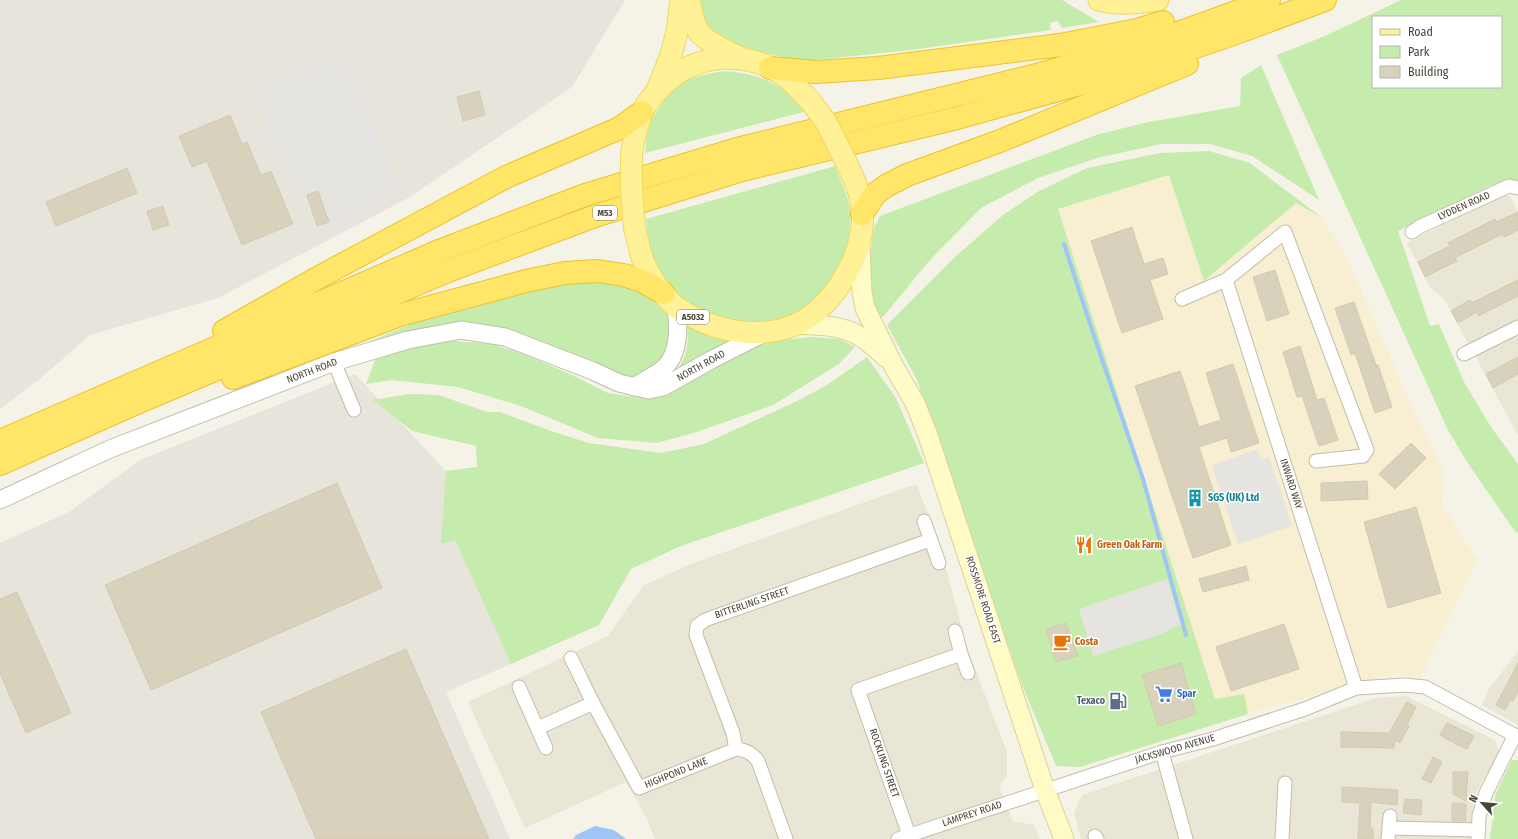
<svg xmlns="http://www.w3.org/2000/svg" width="1518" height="839" viewBox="0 0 1518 839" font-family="'Fira Sans Condensed',sans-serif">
<rect width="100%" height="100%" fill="#f5f3e8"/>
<g fill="#e9e6d5">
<path d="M1502,195L1510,196L1518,213V435L1444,299L1430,287L1407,243Z"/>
<path d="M916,484L937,535L967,648L1007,752V776L999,786L1013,821L1034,825L1040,839H655L646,817L626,782L525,828L468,702L608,636L643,586L688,565Z"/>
<path d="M1518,651V725L1482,705L1488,690Z"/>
<path d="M1406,696L1495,740L1500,753L1476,793L1472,814V839H1081L1074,813L1082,795L1376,698Z"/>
</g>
<path fill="#f8eed1" d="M1170,175L1204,281L1296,203L1321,217L1346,256L1406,393L1444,474L1439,480L1445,489L1441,503L1463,539L1478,560L1420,678L1390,674L1248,714L1244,694L1215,699L1058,209Z"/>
<g fill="#e7e4dc">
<path d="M0,0H625L572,87L410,197L218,298L90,335L41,378L0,409Z"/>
<path d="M355,374L446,471L455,540L511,664L446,692L510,839H0V543L69,512L140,460Z"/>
</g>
<g fill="#c6ecad" fill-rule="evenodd">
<path d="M694,0H1062L1099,22L1062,28L1058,21L1050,23L1051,30L911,50L806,61C779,58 724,45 705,26C699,20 697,7 694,0Z"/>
<path d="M1401,0H1518V183L1508,182L1492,185L1398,231L1430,326L1439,324L1464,382L1491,427L1518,464V532L1516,533L1467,462L1448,430L1277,55L1325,36ZM1373,17H1501V87H1373Z"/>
<path d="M1261,65L1319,200L1252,156L1210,144H1161L1097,158L1038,178L981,208L930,260L882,318L870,297L869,260L874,228L880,216L1099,134L1149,122L1240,106L1241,78Z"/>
<path d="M726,71C761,75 782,82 804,112L645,153C646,146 646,138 648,131C652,115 669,90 684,82C697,75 711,73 726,71Z"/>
<path d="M1209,151L1250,163L1321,217L1296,203L1204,281L1169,175L1058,209L1215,699L1244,694L1248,714L1080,767L1056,766L1020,680L917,380L887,325L956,256L1003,215L1039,191L1087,168L1160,153Z"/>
<path d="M835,166C840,180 848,194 850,209C852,230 847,252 837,270C829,284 819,297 806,307C791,318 772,322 754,322C744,322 731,323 721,320C694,311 668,292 655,266C648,252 648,234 646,219Z"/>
<path d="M601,278L639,286L663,308L669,317L670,326V335L667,350L659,364L641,375L631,377H620L572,356L415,330L366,343L416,322L539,289Z"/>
<path d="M686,324L713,337L737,341L670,374C672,372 675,370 678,368C687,358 690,337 686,324Z"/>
<path d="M812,337L839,339L855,347L839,364L773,405L697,432L657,443L598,438L521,406L458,387L391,380L366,384L376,357L406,346L455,341L491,344L521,353L572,375L608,393L641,398L665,395L698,378L728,360L771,341Z"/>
<path d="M867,357L896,398L924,463L681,546L631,569L599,625L511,664L455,540L441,544L446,471L477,467L476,446L412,431L373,400L409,394L439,395L487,412H500L554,432L589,443L661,453L704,444L797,401L827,385Z"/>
<path d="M1512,760H1518V839H1490L1495,795Z"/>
</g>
<g fill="#e6e4e0">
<path d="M341,53L399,188L325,233L265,127L267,86Z"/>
<path d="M1258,449L1261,460L1269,457L1292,526L1238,544L1212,465Z"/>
<path d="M1167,579L1181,624L1162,634L1093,656L1079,609Z"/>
</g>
<path fill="#9fc5f6" d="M595,826L614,830L626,839H573L576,835Z"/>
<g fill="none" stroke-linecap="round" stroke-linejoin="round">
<path stroke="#9fc5f6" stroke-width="4" d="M1064,244L1093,333L1143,479L1186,635"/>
</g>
<g fill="#d8d1bc" stroke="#d3cbaf">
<path d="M479,91L485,115L463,121L457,97Z"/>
<path d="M230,115L242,144L247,142L261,175L271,171L293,224L242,245L207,161L192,167L179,136Z"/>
<path d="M127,168L137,193L56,226L46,202Z"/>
<path d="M318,191L329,222L317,226L307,195Z"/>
<path d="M163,206L169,225L153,230L147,211Z"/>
<path d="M1518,212V230L1504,237L1502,234L1484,243L1455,258L1457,261L1425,277L1418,262L1450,246L1448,243L1495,219L1496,222Z"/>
<path d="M1132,227L1144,264L1163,258L1168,274L1150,280L1163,319L1122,333L1091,241Z"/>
<path d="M1275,270L1289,314L1267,321L1253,277Z"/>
<path d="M1518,280V296L1478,316L1477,312L1458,323L1451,311L1470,300L1472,303Z"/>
<path d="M1354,302L1376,365H1378L1392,407L1375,413L1355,353L1351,355L1335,308Z"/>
<path d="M1300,346L1317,400L1324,398L1338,440L1319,446L1302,396L1297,397L1283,352Z"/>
<path d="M1518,357V374L1493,388L1486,374Z"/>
<path d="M1233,364L1259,443L1231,452L1227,438L1199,447L1231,545L1193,558L1135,386L1180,371L1199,427L1221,420L1206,373Z"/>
<path d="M1411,443L1426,458L1395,489L1379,474Z"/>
<path d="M1367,481L1368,499L1321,501V483Z"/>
<path d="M337,483L382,588L151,690L105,585Z"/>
<path d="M1416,507L1441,593L1388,608L1364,522Z"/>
<path d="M1246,566L1249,580L1203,592L1199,579Z"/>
<path d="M17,592L71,713L26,733L0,673V599Z"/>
<path d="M1066,623L1078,656L1056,662L1046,629Z"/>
<path d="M1284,624L1299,669L1231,691L1216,647Z"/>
<path d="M406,649L489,839H316L261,712Z"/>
<path d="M1181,663L1196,714L1158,726L1142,675Z"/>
<path d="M1518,663V691L1513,701L1510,700L1505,710L1496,705Z"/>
<path d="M1407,702L1416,707L1407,725L1409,726L1400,743L1395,740L1394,748L1341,747V732L1389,733Z"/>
<path d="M1447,723L1474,736L1467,749L1454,743L1455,737L1452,742L1440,735Z"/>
<path d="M1433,757L1442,762L1431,783L1422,779Z"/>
<path d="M1453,772H1468L1466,801L1453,794Z"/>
<path d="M1342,787L1398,790L1397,805L1371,802L1370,828H1373V839H1358L1360,803L1342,802Z"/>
<path d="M1405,799L1422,800L1421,815L1403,813Z"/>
<path d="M1452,803L1466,804V821H1452Z"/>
</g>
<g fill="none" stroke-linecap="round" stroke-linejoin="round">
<g stroke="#c1bda9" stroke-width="15">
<g id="minor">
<path d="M1412,232L1419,227L1509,186L1518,188"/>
<path d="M1226,280L1356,688"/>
<path d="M1182,299L1226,280L1285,232L1367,450L1363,456L1316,461"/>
<path d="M1464,354L1518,327"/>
<path d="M334,362L354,410"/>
<path d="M924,521L939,563"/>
<path d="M955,631L961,654L968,673"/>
<path d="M571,658L593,703L639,788L736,749C746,750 752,753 758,761L786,839"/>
<path d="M519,687L546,748"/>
<path d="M538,728L593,703"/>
<path d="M736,749L733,733L696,635L697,626L705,620L930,540"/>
<path d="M1162,752L1186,839"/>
<path d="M1389,828L1479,830"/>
<path d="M909,835L858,690L961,654"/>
<path d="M1095,836L1097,839"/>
<path d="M898,839L1162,752L1213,739L1305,709L1356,688L1405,685L1425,687L1518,737"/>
<path d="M1282,839L1285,783"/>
<path d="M1388,839L1390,816"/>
<path d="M1478,839L1479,816L1486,793L1515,735"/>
</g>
</g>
<g stroke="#c1bda9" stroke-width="19">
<g id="tertiary">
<path d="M634,387C643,381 654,376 663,369C680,354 679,328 676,307"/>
<path d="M0,500L110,449L334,362L408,340L461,330L505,337L593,371L619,383L649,390L663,387L711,360L764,333"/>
</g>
</g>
<g stroke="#d9d294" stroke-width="21">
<g id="secondary">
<path d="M860,246L862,292L865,308L893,365L915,403L927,433L1045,790L1064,839"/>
<path d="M797,324C838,326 855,326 885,357"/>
</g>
</g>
<g stroke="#edd95d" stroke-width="23">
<g id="primary">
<path d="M689,0C691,10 693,21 698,31C703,40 730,53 741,58"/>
<path d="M1099,0C1119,5 1137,3 1158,0"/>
<path d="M658,88L671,55L677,32L681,0"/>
<path d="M632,151C634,138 637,126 642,113C646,103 654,94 662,86C696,52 749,49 787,78C796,85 804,94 811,102"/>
<path d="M635,230C638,241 640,253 644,263C650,278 663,296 676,307C680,310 686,313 691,316C723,333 763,339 797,324C820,313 839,290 850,267C861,245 866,221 860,197C858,187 853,177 849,168"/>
</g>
</g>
<g stroke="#eac32d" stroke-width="24">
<g id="motorway">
<path d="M770,68L816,72L878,68L1060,45L1137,30L1163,22"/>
<path d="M862,214L875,194L886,186L907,175L1000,141L1187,64"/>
<path d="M224,331L323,275L506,177L620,128L642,112"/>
<path d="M233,378L400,315L526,281L565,273L598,271L624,275L642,281L663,293"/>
<path d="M0,441L439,251L585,195L737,149L1033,76L1167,37L1269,0"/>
<path d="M0,464L132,405L448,271L595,216L742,170L957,118L1080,84L1161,59L1236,33L1325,0"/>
</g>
</g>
<use href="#minor" stroke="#fff" stroke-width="13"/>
<use href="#tertiary" stroke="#fff" stroke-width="17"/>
<use href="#secondary" stroke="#fffbc7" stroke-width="19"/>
<use href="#primary" stroke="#fff296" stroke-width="21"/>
<use href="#motorway" stroke="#ffe568" stroke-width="22"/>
<g stroke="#edd95d" stroke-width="23" stroke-linecap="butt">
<g id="primary-bridge">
<path d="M811,102L826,122L849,168"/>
<path d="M632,151C630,178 632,204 635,230"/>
</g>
</g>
<use href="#primary-bridge" stroke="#fff296" stroke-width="21"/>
</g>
<defs>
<g id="building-bare" transform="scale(1.38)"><path d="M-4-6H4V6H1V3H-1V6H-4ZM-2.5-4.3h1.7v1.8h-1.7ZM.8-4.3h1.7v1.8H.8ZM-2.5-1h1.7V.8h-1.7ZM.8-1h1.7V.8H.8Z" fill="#0f9aa8" stroke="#fff" stroke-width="2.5" paint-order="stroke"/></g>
<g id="restaurant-bare" transform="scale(1.38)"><path d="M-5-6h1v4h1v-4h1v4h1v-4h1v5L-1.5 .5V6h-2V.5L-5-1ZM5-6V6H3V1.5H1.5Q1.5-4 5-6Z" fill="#e8710a" stroke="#fff" stroke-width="2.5" paint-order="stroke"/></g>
<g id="cafe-bare" transform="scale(1.38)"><path d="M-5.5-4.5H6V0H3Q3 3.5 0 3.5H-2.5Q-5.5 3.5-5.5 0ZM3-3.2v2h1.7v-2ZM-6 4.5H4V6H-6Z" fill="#e8710a" stroke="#fff" stroke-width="2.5" paint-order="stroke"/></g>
<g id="supermarket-bare" transform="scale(1.38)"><path d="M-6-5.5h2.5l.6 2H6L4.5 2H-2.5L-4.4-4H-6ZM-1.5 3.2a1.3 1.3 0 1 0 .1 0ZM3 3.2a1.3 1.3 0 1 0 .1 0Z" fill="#3f7fe0" stroke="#fff" stroke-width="2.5" paint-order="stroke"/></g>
<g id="fuel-bare" transform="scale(1.38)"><path d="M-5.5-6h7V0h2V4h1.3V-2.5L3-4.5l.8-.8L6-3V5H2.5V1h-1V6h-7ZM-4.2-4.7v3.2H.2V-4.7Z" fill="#5c6f8a" stroke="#fff" stroke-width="2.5" paint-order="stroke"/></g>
</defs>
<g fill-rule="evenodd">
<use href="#building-bare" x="1195" y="498"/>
<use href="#restaurant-bare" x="1084" y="545"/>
<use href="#cafe-bare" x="1062" y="642"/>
<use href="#supermarket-bare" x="1164" y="694"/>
<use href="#fuel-bare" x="1118" y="701"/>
</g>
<g text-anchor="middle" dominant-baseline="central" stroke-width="3" stroke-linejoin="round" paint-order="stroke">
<g fill="#fff" stroke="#807d72" stroke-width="1">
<rect x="593" y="206" width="24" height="14" rx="3"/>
<rect x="677" y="310" width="32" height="14" rx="3"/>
</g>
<g font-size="9" font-weight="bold" fill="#494536">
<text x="605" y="213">M53</text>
<text x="693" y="317">A5032</text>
</g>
<g font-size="10" fill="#494536" stroke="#fff">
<text transform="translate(1464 206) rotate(-24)">LYDDEN ROAD</text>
<text transform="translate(701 366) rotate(-29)">NORTH ROAD</text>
<text transform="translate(312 371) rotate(-21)">NORTH ROAD</text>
<text transform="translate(1291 484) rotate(72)">INWARD WAY</text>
<text transform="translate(983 600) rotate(72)">ROSSMORE ROAD EAST</text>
<text transform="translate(752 603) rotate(-19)">BITTERLING STREET</text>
<text transform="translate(1175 749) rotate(-16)">JACKSWOOD AVENUE</text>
<text transform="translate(884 763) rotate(71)">ROCKLING STREET</text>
<text transform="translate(676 773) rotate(-22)">HIGHPOND LANE</text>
<text transform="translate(972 814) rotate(-18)">LAMPREY ROAD</text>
</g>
<g font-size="10" font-weight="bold" fill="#0d838f" stroke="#fff" text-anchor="start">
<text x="1208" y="498">SGS (UK) Ltd</text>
</g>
<g font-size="10" font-weight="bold" fill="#c56008" stroke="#fff" text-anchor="start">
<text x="1097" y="545">Green Oak Farm</text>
<text x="1075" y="642">Costa</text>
</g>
<g font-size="10" font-weight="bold" fill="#366cbe" stroke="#fff" text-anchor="start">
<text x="1177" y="694">Spar</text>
</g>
<g font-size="10" font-weight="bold" fill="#4e5e75" stroke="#fff" text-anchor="end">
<text x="1105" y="701">Texaco</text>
</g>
</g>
<rect x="1372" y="16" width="130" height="72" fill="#ffffff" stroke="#b6b5af"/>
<rect x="1380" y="29" width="20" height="6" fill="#fff296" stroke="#b6b5af"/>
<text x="1408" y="36" font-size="12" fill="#494536">Road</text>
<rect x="1380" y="46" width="20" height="12" fill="#c6ecad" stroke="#b6b5af"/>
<text x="1408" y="56" font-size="12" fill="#494536">Park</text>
<rect x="1380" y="66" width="20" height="12" fill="#d8d1bc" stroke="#b6b5af"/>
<text x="1408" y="76" font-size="12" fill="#494536">Building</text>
<g transform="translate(1482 803) rotate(297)" stroke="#ffffff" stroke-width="3" paint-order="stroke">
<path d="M0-3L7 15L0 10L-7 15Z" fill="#494536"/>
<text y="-6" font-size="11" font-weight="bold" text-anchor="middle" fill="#494536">N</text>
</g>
</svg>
